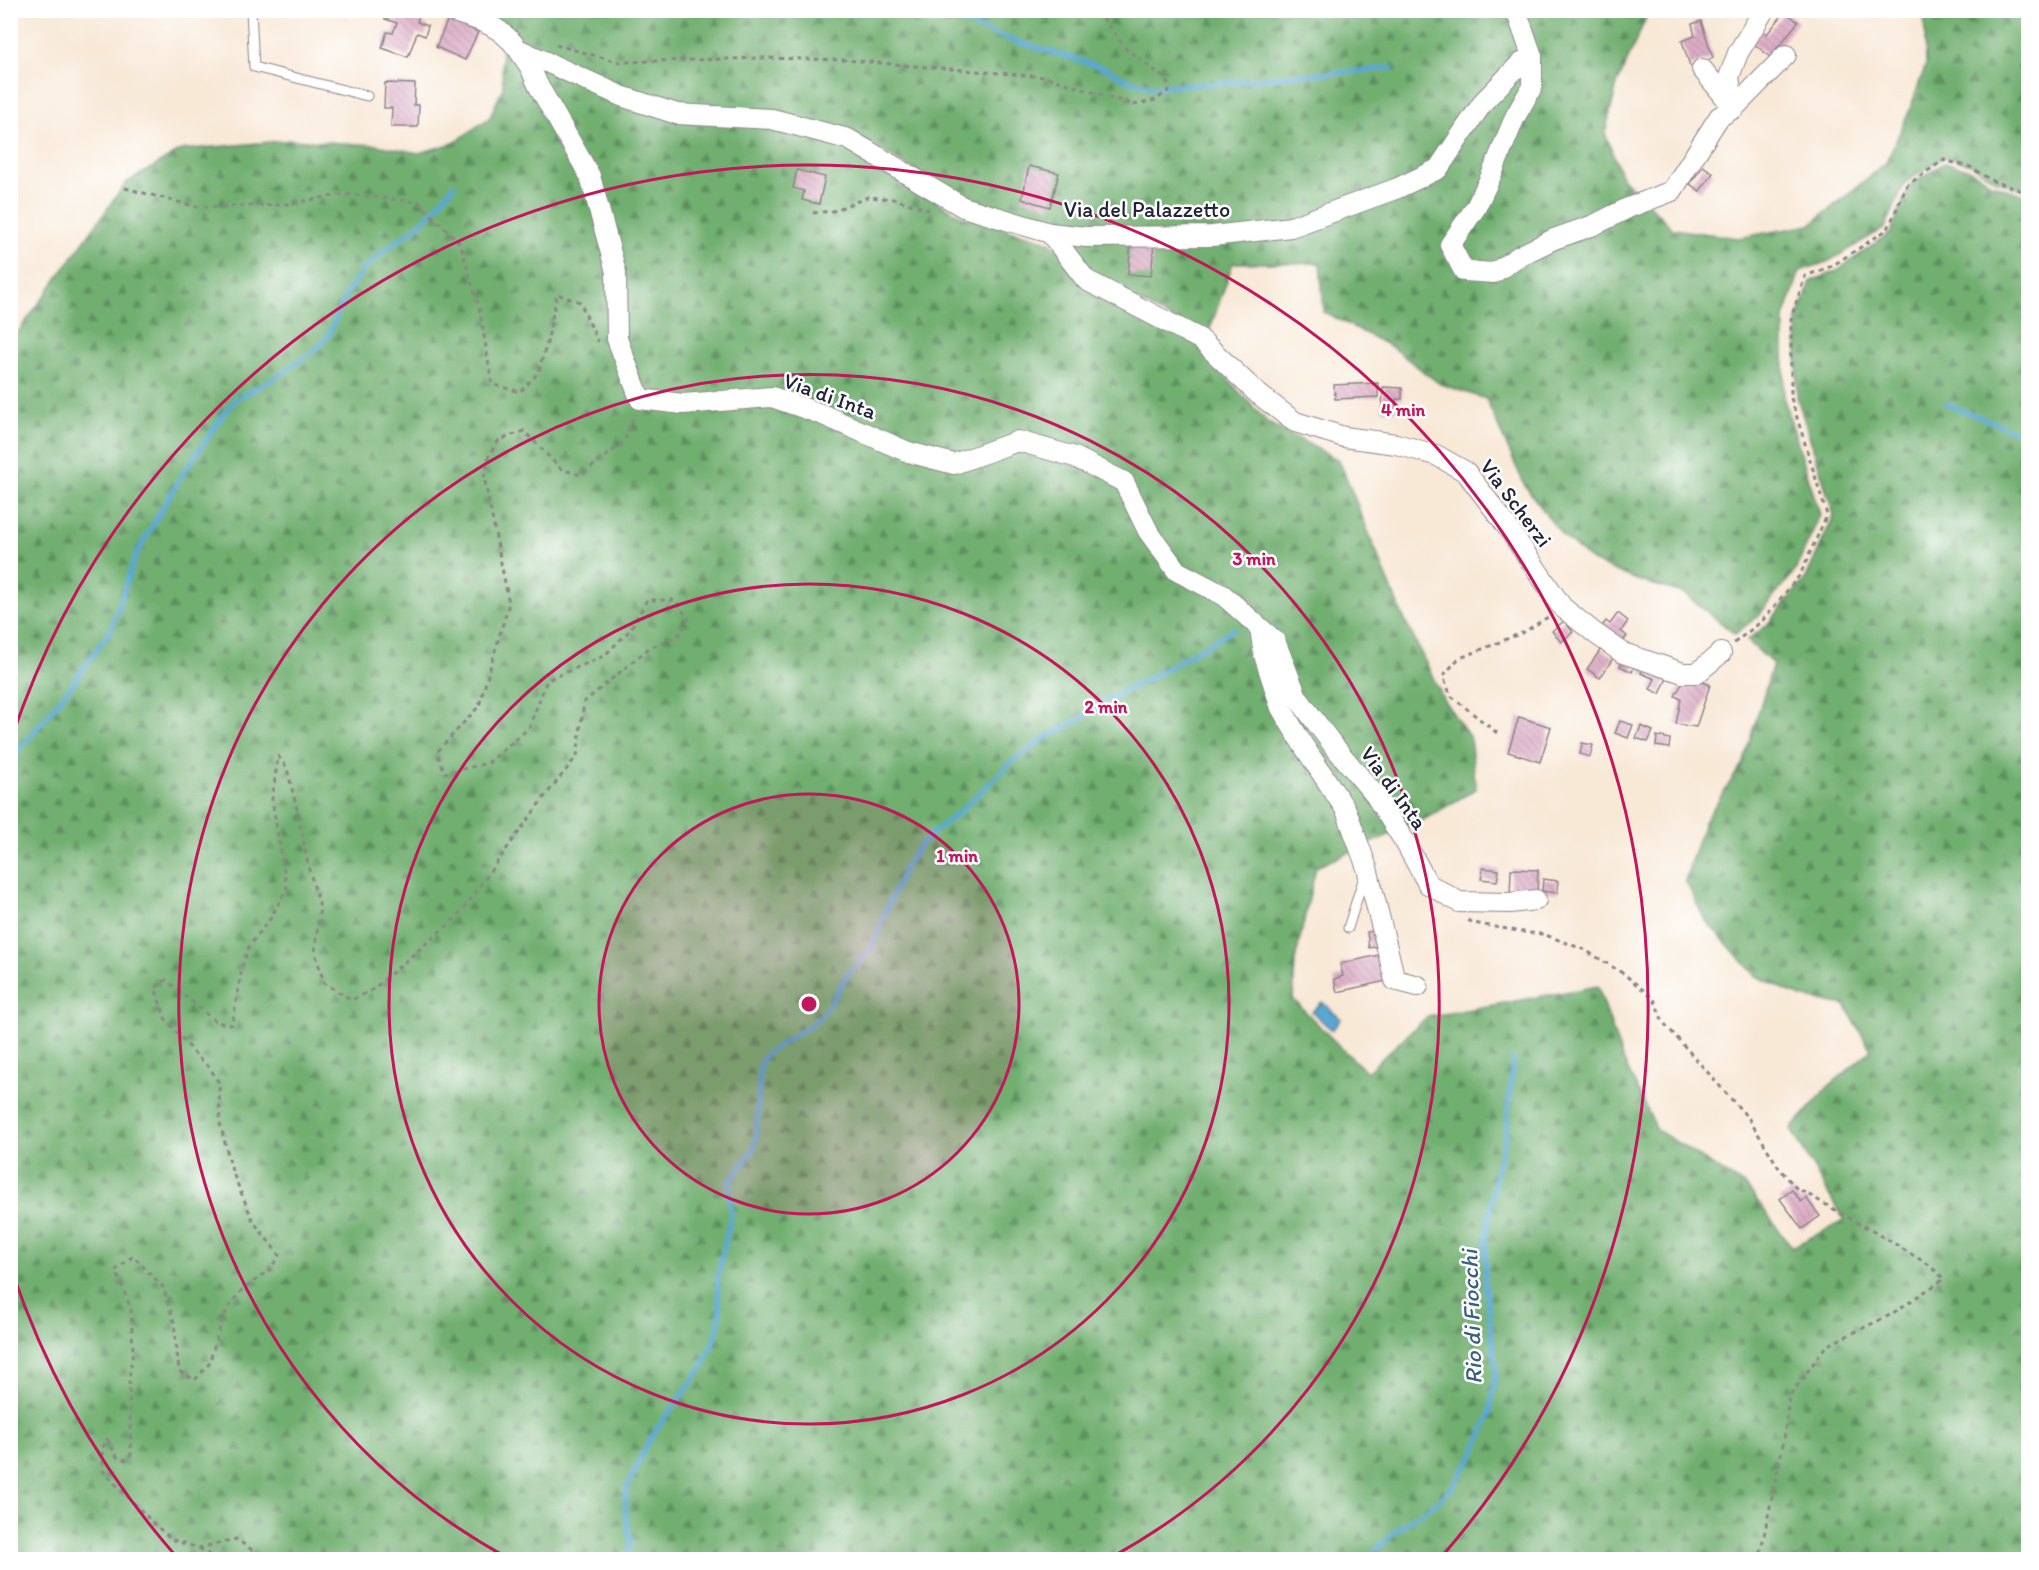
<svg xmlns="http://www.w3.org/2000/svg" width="2039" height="1570" viewBox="0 0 2039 1570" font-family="Itim,sans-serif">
<defs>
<pattern id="forest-firs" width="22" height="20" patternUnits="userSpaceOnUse" patternTransform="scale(1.5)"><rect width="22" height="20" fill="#71af70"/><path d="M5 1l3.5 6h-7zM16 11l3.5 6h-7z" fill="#5c8e5d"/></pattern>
<pattern id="water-ripples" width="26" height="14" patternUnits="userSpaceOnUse" patternTransform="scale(1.5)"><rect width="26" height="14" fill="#59a8d3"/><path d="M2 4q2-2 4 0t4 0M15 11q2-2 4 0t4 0" fill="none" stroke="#4988ac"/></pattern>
<pattern id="building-back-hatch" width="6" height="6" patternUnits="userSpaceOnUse" patternTransform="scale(1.5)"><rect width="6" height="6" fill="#dcacc5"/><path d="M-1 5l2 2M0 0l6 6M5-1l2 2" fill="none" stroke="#bc94aa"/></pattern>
</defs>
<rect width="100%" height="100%" fill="#fff"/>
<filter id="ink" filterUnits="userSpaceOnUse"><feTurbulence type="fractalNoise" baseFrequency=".0167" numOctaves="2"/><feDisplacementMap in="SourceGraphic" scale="12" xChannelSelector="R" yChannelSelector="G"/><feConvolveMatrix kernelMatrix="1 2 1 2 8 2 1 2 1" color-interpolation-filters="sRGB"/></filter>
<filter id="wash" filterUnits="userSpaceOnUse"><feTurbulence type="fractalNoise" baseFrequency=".008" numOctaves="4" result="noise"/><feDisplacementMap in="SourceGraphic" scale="24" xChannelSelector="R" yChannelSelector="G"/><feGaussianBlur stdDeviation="1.35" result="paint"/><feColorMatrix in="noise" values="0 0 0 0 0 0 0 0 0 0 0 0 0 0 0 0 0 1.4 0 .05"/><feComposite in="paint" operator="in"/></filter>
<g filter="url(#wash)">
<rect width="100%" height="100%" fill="#f8e8d6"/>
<g fill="url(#forest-firs)" stroke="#4a6856" stroke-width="1.5">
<path d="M483,11H1649L1617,84L1605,133L1622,177L1673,229L1738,238L1810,225L1886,163L1909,112L1926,64L1924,11H2028V191L1994,179L1971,164L1944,157L1905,183L1885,228L1829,261L1800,271L1784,318V399L1820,515L1795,571L1758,616L1735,634L1683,593L1637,580L1592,561L1562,535L1525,486L1486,399L1440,384L1390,346L1324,312L1320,263H1233L1209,332L1199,333L1089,276L1051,226L965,201L851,132L678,107L624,89L522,43L483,16Z"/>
<path d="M501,42L618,104L771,128L845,147L959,215L1048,241L1196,345L1268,423L1339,460L1401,612L1445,702L1470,738L1476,789L1423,820L1316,867L1295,961L1293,999L1344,1051L1367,1072L1427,1017L1598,986L1621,1055L1657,1130L1747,1187L1792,1247L1844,1221L1791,1129L1829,1086L1871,1050L1845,1005L1801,997L1756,976L1705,920L1685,880L1704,822L1743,763L1773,664L1747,640L1767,625L1806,578L1834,515L1797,397V320L1811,281L1835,272L1891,232L1909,186L1944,163L1969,169L1992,184L2028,196V1559L11,1560V342L126,183L181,150L291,140L376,145L419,153L454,143L490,117L503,88Z"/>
</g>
<path fill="url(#water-ripples)" stroke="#3e6587" stroke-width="1.5" d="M1322,1002L1341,1019L1332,1030L1312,1012Z"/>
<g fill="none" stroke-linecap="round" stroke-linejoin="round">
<g stroke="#59a8d3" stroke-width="5">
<path d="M923,10L947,16L1005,38L1088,63L1107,69L1129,81L1153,87L1224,83L1295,75L1349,72L1392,68"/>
<path d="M1947,404L2015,431L2028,438"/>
<path d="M10,762L74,682L111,629L136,555L147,535L179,480L225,412L236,399L272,380L318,348L328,336L347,293L362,271L382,252L418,226L435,209L454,185"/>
<path d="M626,1560L631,1543L625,1511L626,1493L630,1481L646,1447L656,1430L702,1368L717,1333L720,1313L717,1280L731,1216L729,1184L754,1149L756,1138L760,1065L767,1053L814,1023L830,1004L849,972L871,951L883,917L904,869L918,848L931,834L957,814L1013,761L1044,739L1082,718L1108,699L1152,677L1234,629"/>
<path d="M1363,1560L1374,1552L1397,1530L1441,1499L1453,1486L1473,1456L1490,1414L1496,1368L1485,1282L1486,1237L1496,1173L1506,1134L1513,1058"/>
</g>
</g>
<g id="blocks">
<g fill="url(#building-back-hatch)">
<path d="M388,10H421L417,22L428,26L425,36L417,33L408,57L382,48L387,32L393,33L397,23L385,19Z"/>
<path d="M1785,12L1798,22L1770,57L1752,42L1762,30L1767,34Z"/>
<path d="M448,19L478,32L465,60L436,47Z"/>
<path d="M1701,21L1713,58L1690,66L1682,41L1695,36L1692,24Z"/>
<path d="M385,83L415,84L414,105H419L418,127H391L392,108H384Z"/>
<path d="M1029,166L1059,173L1050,207L1022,199Z"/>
<path d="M1703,166L1713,173L1700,191L1690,184Z"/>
<path d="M797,170L825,177L819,204L802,200L804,191L793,188Z"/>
<path d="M1131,242L1154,244L1151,276L1128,274Z"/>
<path d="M1378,383V397L1335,399L1334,385Z"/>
<path d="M1383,387L1402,388V399H1396V410H1382Z"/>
<path d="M1618,613L1628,621L1621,631L1627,636L1620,645L1599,630L1606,621L1610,624Z"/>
<path d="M1564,621L1573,632L1561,642L1552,631Z"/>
<path d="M1601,649L1614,657L1600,678L1587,669Z"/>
<path d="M1624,658L1636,663L1632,672L1620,666Z"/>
<path d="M1645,663L1669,673L1660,694L1650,689L1655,679L1641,673Z"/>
<path d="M1687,675L1710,685L1696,727L1676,724L1681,699L1675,696Z"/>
<path d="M1519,717L1551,727L1540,762L1508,752Z"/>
<path d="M1620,721L1633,725L1628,738L1615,733Z"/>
<path d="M1641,726L1653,731L1648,742L1636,738Z"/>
<path d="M1657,736L1670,739L1669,748L1656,746Z"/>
<path d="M1582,743L1593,745L1590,757L1580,754Z"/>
<path d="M1483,868L1499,870L1497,881L1481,879Z"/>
<path d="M1511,869L1538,870L1537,896H1510Z"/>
<path d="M1543,879L1558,881L1557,893L1542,891Z"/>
<path d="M1378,930L1381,946L1369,948L1367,932Z"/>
<path d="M1379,955L1386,981L1337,992L1334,979L1343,976L1340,964Z"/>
<path d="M1792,1190L1801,1202L1806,1198L1820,1216L1802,1229L1780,1199Z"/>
</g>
</g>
</g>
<g filter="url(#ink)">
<use href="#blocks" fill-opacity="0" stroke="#8d8588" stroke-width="1.5"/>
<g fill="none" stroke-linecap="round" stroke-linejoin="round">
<g stroke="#8d8588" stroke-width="11">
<g id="service">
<path d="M251,10L254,67L367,96"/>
<path d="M1348,928L1365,873"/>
</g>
</g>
<g stroke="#8d8588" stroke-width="22">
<g id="minor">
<path d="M446,10C476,19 498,23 518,49L621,96L677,114L772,119L848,139L963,207L1050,233L1086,237L1212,236L1291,227L1398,188L1438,169L1484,101L1520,64L1532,56L1516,10"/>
<path d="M518,49L530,67L538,85L590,176L616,272L617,339L640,399L683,404L772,397L821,414L908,452L954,464L1018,441L1075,457L1124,482L1148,531L1177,571L1223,595L1275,641L1297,697L1333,745L1375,795L1405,842L1428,884L1459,902L1510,903L1536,900"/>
<path d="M1532,56V87L1515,117L1491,176L1476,207L1450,245L1464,271L1494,273L1519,256L1554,239L1594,225L1628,208L1672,191L1719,117L1734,108L1729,77L1738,53L1764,10"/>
<path d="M1702,69L1734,108L1786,55"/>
<path d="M1050,233L1086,280L1200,339L1257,393L1295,422L1344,437L1396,444L1436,455L1466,472L1504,522L1562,607L1596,634L1623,653L1683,673H1697L1721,653"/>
<path d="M1260,628L1264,655L1281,708L1303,745L1346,810L1367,868L1395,980L1418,986"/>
</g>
</g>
<g stroke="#8d8588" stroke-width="3" stroke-dasharray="4.5 4.5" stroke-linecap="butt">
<path d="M556,45L619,62L763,58L845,60L1046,77L1134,105L1156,100L1169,90L1167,80L1125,48L1097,10"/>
<path d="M125,188L197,207L280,205L346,194L418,202L460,243L480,311L492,384L520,392L538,373L547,343L557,294L580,302L598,342"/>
<path d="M813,213L833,211L868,197L895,199L929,210"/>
<path d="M1734,643L1762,621L1800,575L1827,515L1791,398V319L1805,276L1832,266L1888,229L1907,185L1944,160L1970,167L1993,181L2028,193"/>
<path d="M1497,733L1451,696L1443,676L1458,659L1524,632L1548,617"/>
<path d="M1468,920L1473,923L1529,933L1543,934L1585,950L1624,974L1654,999L1663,1022L1749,1119L1779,1168L1795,1187L1895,1244L1929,1265L1944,1279L1890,1315L1826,1346L1789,1397L1784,1439L1759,1560"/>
<path d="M199,1548L217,1560"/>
<path d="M312,1560L294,1556L276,1559L264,1558L236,1539L199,1548L173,1540L155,1525L103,1471L102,1449L107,1439L118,1458L127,1460L131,1455L129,1379L133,1351L131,1310L116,1270L133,1256L163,1287L174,1322L179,1371L195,1380L209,1364L223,1317L234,1300L242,1290L271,1269L279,1255L253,1221L232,1171L220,1123L219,1083L210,1068L195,1054L165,1018L155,988L166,980L216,1022L232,1025L242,967L249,946L270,919L287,888L272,800L278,756L287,768L299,818L309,869L320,907L315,952L324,983L352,1000L372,990L458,916L542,800L577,756L584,702L649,648L678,636L689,620L675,600H647L630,630L604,656L547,680L529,728L488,763L445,773L437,752L479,706L509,603L484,477L489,455L499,440L524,431L561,469L581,475L624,442L634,415"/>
</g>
<use href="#service" stroke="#fff" stroke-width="9"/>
<use href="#minor" stroke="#fff" stroke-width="20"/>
</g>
</g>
<circle cx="809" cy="1004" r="210" fill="#c2185b" fill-opacity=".12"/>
<g fill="none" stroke="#c2185b" stroke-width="3">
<circle cx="809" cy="1004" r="210"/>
<circle cx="809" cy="1004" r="420"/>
<path d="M508 1558A630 630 0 1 1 1110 1558"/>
<path d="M175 1555A840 840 0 0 1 12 1271M12 737A840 840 0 1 1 1443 1555"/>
</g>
<g text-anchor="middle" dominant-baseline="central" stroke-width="5" stroke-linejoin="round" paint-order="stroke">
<g font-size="22" fill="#22223b" stroke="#fff">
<text x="1147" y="209">Via del Palazzetto</text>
<text transform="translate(830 396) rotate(20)">Via di Inta</text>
<text transform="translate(1516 503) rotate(53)">Via Scherzi</text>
<text transform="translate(1394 788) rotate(54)">Via di Inta</text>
</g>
<g font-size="24" font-style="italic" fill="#3b5e7f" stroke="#fff">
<text transform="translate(1471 1317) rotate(-92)">Rio di Fiocchi</text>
</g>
</g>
<circle cx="809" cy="1004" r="9" fill="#c2185b" stroke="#fff" stroke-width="3"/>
<g font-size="18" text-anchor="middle" font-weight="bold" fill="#c2185b" stroke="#fff" stroke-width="5" stroke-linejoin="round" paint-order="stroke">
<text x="1403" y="416">4 min</text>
<text x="1254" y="565">3 min</text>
<text x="1106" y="713">2 min</text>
<text x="957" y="862">1 min</text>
</g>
<rect width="2039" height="1570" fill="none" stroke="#fff" stroke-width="36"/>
</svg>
